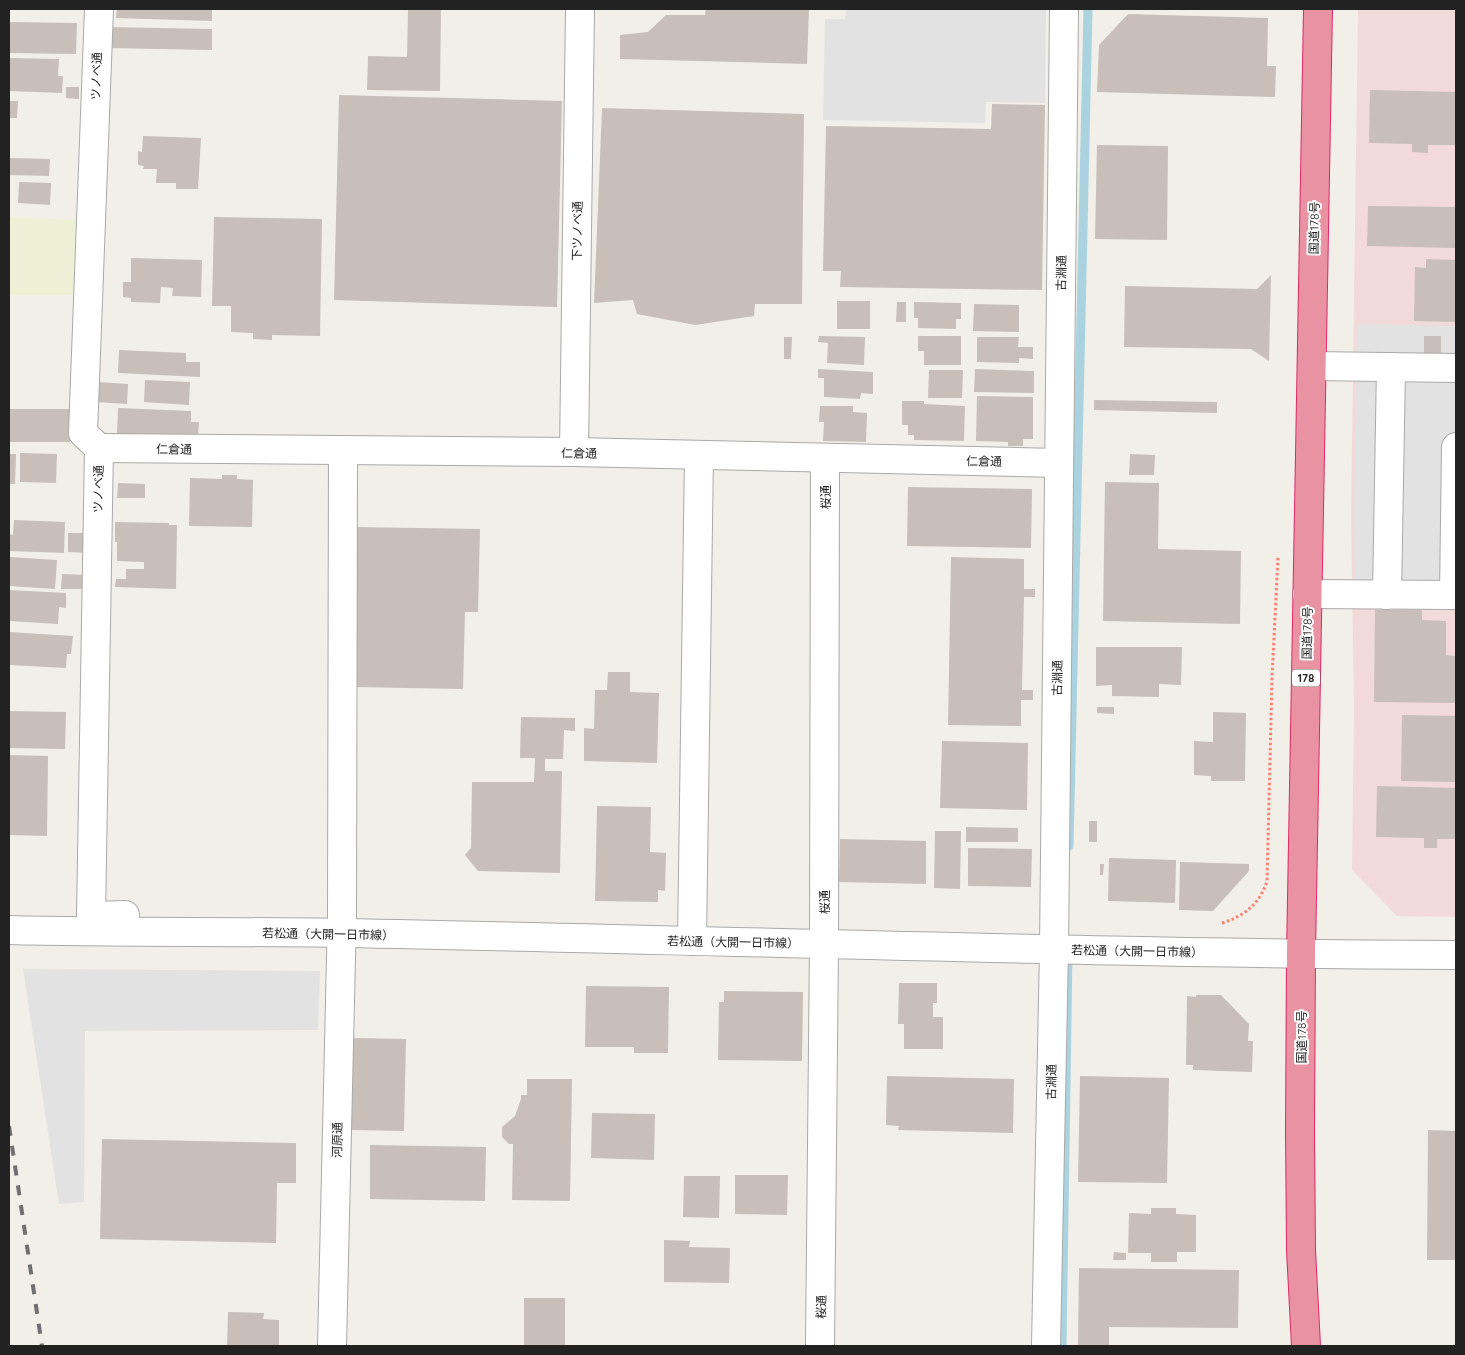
<svg xmlns="http://www.w3.org/2000/svg" width="1465" height="1355" viewBox="0 0 1465 1355" font-family="Quicksand,'Noto Sans JP',sans-serif">
<rect width="100%" height="100%" fill="#f2efe9"/>
<path fill="#f2dad9" d="M1358,9H1456V917L1397,916L1352,870L1354,712L1351,515Z"/>
<path fill="#eef0d5" d="M9,217L76,220L74,295H9Z"/>
<g fill="#e2e2e2">
<path d="M846,9H1046L1045,103L986,102L985,123L823,120L825,19H845Z"/>
<path d="M1357,324L1456,326V606L1355,604L1354,515Z"/>
<path d="M23,969L320,971L318,1030L85,1031L84,1202L59,1204Z"/>
</g>
<g fill="none" stroke-linecap="round" stroke-linejoin="round">
<g stroke="#aad3df" stroke-width="9">
<path d="M1069,846L1088,9"/>
<path d="M1062,1346L1068,952"/>
</g>
</g>
<g fill="#c7bfb8">
<path d="M117,9H212V21L116,18Z"/>
<path d="M408,9H441L440,91L367,90L368,56L407,57Z"/>
<path d="M706,9H809L807,64L620,59V35L648,32L666,15H705Z"/>
<path d="M1128,14L1268,18L1267,66H1276L1275,97L1097,92L1099,45Z"/>
<path d="M9,22L77,23L76,54L9,53Z"/>
<path d="M107,27L212,29V50L107,48Z"/>
<path d="M9,58L59,59L58,76H63L62,93L9,91Z"/>
<path d="M66,87H79V99L66,98Z"/>
<path d="M1370,90L1456,92V145H1428V153L1412,152V144L1369,143Z"/>
<path d="M339,95L562,101L557,307L334,300Z"/>
<path d="M9,101H18L17,118H9Z"/>
<path d="M992,104L1045,105L1042,290L840,287L841,271H823L826,126L991,129Z"/>
<path d="M602,108L804,114L802,304H755L754,316L695,325L637,314L633,300L594,303Z"/>
<path d="M143,136L201,138L198,189H176V183H156L157,169H143L144,166L138,165V151L142,152Z"/>
<path d="M1097,145L1168,146L1167,240L1095,239Z"/>
<path d="M9,158L50,159L49,176L9,175Z"/>
<path d="M19,182L51,183L50,205L18,203Z"/>
<path d="M1368,206L1456,207V248L1367,246Z"/>
<path d="M214,217L322,219L320,336L272,335V340L253,339V333L231,332V306H212Z"/>
<path d="M131,258L202,260L201,297L172,296L173,288L161,287L160,303L131,302V298L123,297V282H131Z"/>
<path d="M1426,259L1456,260V322L1414,321L1415,267L1426,268Z"/>
<path d="M1271,275L1269,361L1251,349L1124,347L1125,286L1257,289Z"/>
<rect x="837" y="301" width="33" height="28"/>
<path d="M897,302H906V322H896Z"/>
<path d="M914,302L961,303V319H956V329L918,328V318H914Z"/>
<path d="M974,304L1019,305V332L973,331Z"/>
<path d="M819,336L865,337L864,365L827,363L828,343L818,342Z"/>
<path d="M918,336H961V365H924V351H918Z"/>
<path d="M1424,336H1441V354L1424,353Z"/>
<path d="M784,337H792L791,359H784Z"/>
<path d="M977,337H1019L1018,347H1033V359L1019,358V363L977,362Z"/>
<path d="M119,350L186,353V362H200V377L118,373Z"/>
<path d="M818,369L873,372V394L861,393L860,399L824,397V378H818Z"/>
<path d="M975,369L1034,371V393L974,392Z"/>
<path d="M929,370H963L962,398H928Z"/>
<path d="M145,380L190,382L189,405L144,402Z"/>
<path d="M98,382L128,384L127,404L97,402Z"/>
<path d="M977,396L1033,397V439H1023V446H1008V442L976,441Z"/>
<path d="M1094,400L1217,402V413L1094,410Z"/>
<path d="M902,401H924V404L965,406L964,441L914,440V435H908V425H902Z"/>
<path d="M820,406H853V412L867,413L866,442L823,441L824,422H819Z"/>
<path d="M118,408L191,411V422H199L198,438L117,435Z"/>
<path d="M9,409H71L70,442H9Z"/>
<path d="M20,453L57,454L56,483L20,482Z"/>
<path d="M9,454H16L15,484H9Z"/>
<path d="M1130,454L1155,455L1154,475H1129Z"/>
<path d="M222,475H237V479L253,480L252,527L189,526L190,478L222,479Z"/>
<path d="M1105,482L1159,483L1158,549L1241,551L1240,624L1103,621Z"/>
<path d="M118,483L145,484V498H117Z"/>
<path d="M908,487L1032,489L1031,548L907,546Z"/>
<path d="M14,520L65,522L64,553L9,551V534L13,535Z"/>
<path d="M115,522L169,523V525H177L176,589L115,587L116,579H126V569H144V562L117,561V542H115Z"/>
<path d="M356,527L480,529L478,612H465L463,689L353,687Z"/>
<path d="M68,533H90L89,553L68,552Z"/>
<path d="M9,557L57,560L55,589L9,586Z"/>
<path d="M951,557L1024,559V589H1035V597H1024L1022,690H1033V700H1021V726L948,725Z"/>
<path d="M62,574L87,575L86,589H61Z"/>
<path d="M9,590L66,593V608L59,607L58,624L9,621Z"/>
<path d="M1375,610H1422V620L1446,621V655L1455,656V703L1374,702Z"/>
<path d="M9,632L73,636L71,654H67L66,668L9,665Z"/>
<path d="M1096,647H1182L1181,685L1159,684V697L1112,696V685L1096,686Z"/>
<path d="M608,672H630V692L659,693L657,763L584,761V728L594,729L595,690H607Z"/>
<path d="M1097,707H1114V714L1097,713Z"/>
<path d="M9,711L66,712L65,749L9,748Z"/>
<path d="M1213,712L1246,713L1245,781H1211V776L1194,775V741L1213,742Z"/>
<path d="M1402,715L1456,716V782L1401,781Z"/>
<path d="M521,717L575,718V731L564,730L563,759H545V771H562L560,873L478,871L465,855L471,848L472,782H534L535,758H520Z"/>
<path d="M942,741L1028,743L1027,810L940,808Z"/>
<path d="M9,755L48,756L47,836L9,835Z"/>
<path d="M1377,786L1456,788V839H1437V848H1424V838L1376,837Z"/>
<path d="M597,806L651,807L650,852L666,853L665,891L658,890V902L595,901Z"/>
<rect x="1089" y="821" width="8" height="21"/>
<path d="M966,827L1018,828V842H966Z"/>
<path d="M935,831H961L960,889L934,888Z"/>
<path d="M840,839L926,841V884L839,882Z"/>
<path d="M968,848L1032,849L1031,887L968,886Z"/>
<path d="M1109,858L1176,860L1175,903L1108,901Z"/>
<path d="M1180,862L1249,864V871L1213,911L1179,910Z"/>
<path d="M1100,864H1104L1103,875H1100Z"/>
<path d="M899,983H937V1003H933V1017H943V1049H904V1024H898Z"/>
<path d="M586,986L669,987L668,1053H634V1047H585Z"/>
<path d="M724,991L803,992L802,1061L718,1060L719,1002H724Z"/>
<path d="M1196,995H1221L1249,1024L1248,1041H1253L1252,1072L1193,1070V1065H1186L1187,996L1196,997Z"/>
<path d="M352,1038L406,1039L404,1131L351,1130Z"/>
<path d="M887,1076L1014,1079L1013,1133L898,1130L899,1126L886,1125Z"/>
<path d="M1080,1076L1169,1078L1167,1183L1078,1182Z"/>
<path d="M527,1079H572L570,1201L512,1200L513,1144H509L502,1137V1127L515,1116L521,1099V1095H527Z"/>
<path d="M592,1113L655,1114L654,1160L591,1158Z"/>
<path d="M1428,1130L1456,1131V1260H1427Z"/>
<path d="M102,1139L296,1143V1183H277L276,1243L100,1239Z"/>
<path d="M370,1145L486,1147L485,1201L370,1199Z"/>
<path d="M735,1175H788L787,1215L735,1214Z"/>
<path d="M684,1176H720L719,1218L683,1217Z"/>
<path d="M1151,1208H1176V1214L1196,1215V1252H1177V1262H1151V1253H1128L1129,1213L1151,1214Z"/>
<path d="M664,1240L690,1241L689,1247L730,1248L729,1283L664,1282Z"/>
<path d="M1114,1252L1126,1253V1260H1113Z"/>
<path d="M1079,1268L1239,1270L1238,1328L1109,1327V1346H1078Z"/>
<rect x="524" y="1298" width="41" height="48"/>
<path d="M228,1312L264,1313L263,1319L279,1320V1346H227Z"/>
</g>
<g fill="none" stroke-linecap="round" stroke-linejoin="round">
<g stroke="#a9a9a9" stroke-width="30">
<g id="minor">
<path d="M99,9L83,433L99,448L91,916L125,915"/>
<path d="M1312,366L1456,368"/>
<path d="M99,448L574,452L1059,463"/>
<path d="M574,452L580,9"/>
<path d="M1307,594L1456,595"/>
<path d="M1387,595L1391,367"/>
<path d="M1454,595L1456,447"/>
<path d="M9,930C120,933 232,931 343,933C714,940 1085,953 1456,955"/>
<path d="M692,941L699,455"/>
<path d="M332,1346L342,915L343,451"/>
<path d="M820,1346L824,944L825,458"/>
<path d="M1046,1346L1054,949L1064,9"/>
</g>
</g>
<g stroke="#dc2a67" stroke-width="30">
<path id="highway" d="M1306,1346L1301,1250L1300,1132L1301,954L1318,9"/>
</g>
<path stroke="#fa8072" stroke-width="3" stroke-dasharray="2.5 2.5" stroke-linecap="butt" d="M1222,923C1245,916 1260,903 1267,881L1272,678L1278,557"/>
<use href="#minor" stroke="#fff" stroke-width="28"/>
<use href="#highway" stroke="#e892a2" stroke-width="28"/>
<path stroke="#707070" stroke-width="4" stroke-dasharray="10 10" stroke-linecap="butt" d="M9,1126L42,1346"/>
</g>
<g text-anchor="middle" dominant-baseline="central" stroke-width="4" stroke-linejoin="round" paint-order="stroke">
<rect fill="#fff" stroke="#646464" stroke-width="1" x="1292" y="669.5" width="28" height="17" rx="4"/>
<g font-size="11" font-weight="bold" fill="#222">
<text x="1306" y="678">178</text>
</g>
<g font-size="12" fill="#222" stroke="#fff">
<text transform="translate(96 76) rotate(-88)">ツノベ通</text>
<text transform="translate(1314 228) rotate(-89)">国道178号</text>
<text transform="translate(577 231) rotate(-89)">下ツノベ通</text>
<text transform="translate(1061 273) rotate(-89)">古淵通</text>
<text transform="translate(174 449) rotate(1)">仁倉通</text>
<text transform="translate(579 453) rotate(1)">仁倉通</text>
<text transform="translate(984 461) rotate(1)">仁倉通</text>
<text transform="translate(98 489) rotate(-89)">ツノベ通</text>
<text transform="translate(825 497) rotate(-90)">桜通</text>
<text transform="translate(1307 633) rotate(-89)">国道178号</text>
<text transform="translate(1057 678) rotate(-89)">古淵通</text>
<text transform="translate(824 902) rotate(-90)">桜通</text>
<text transform="translate(328 934) rotate(1)">若松通（大開一日市線）</text>
<text transform="translate(733 942) rotate(1)">若松通（大開一日市線）</text>
<text transform="translate(1137 951) rotate(1)">若松通（大開一日市線）</text>
<text transform="translate(1301 1037) rotate(-90)">国道178号</text>
<text transform="translate(1051 1082) rotate(-89)">古淵通</text>
<text transform="translate(337 1140) rotate(-89)">河原通</text>
<text transform="translate(821 1307) rotate(-89)">桜通</text>
</g>
</g>
<rect width="1465" height="1355" fill="none" stroke="#222222" stroke-width="20"/>
</svg>
